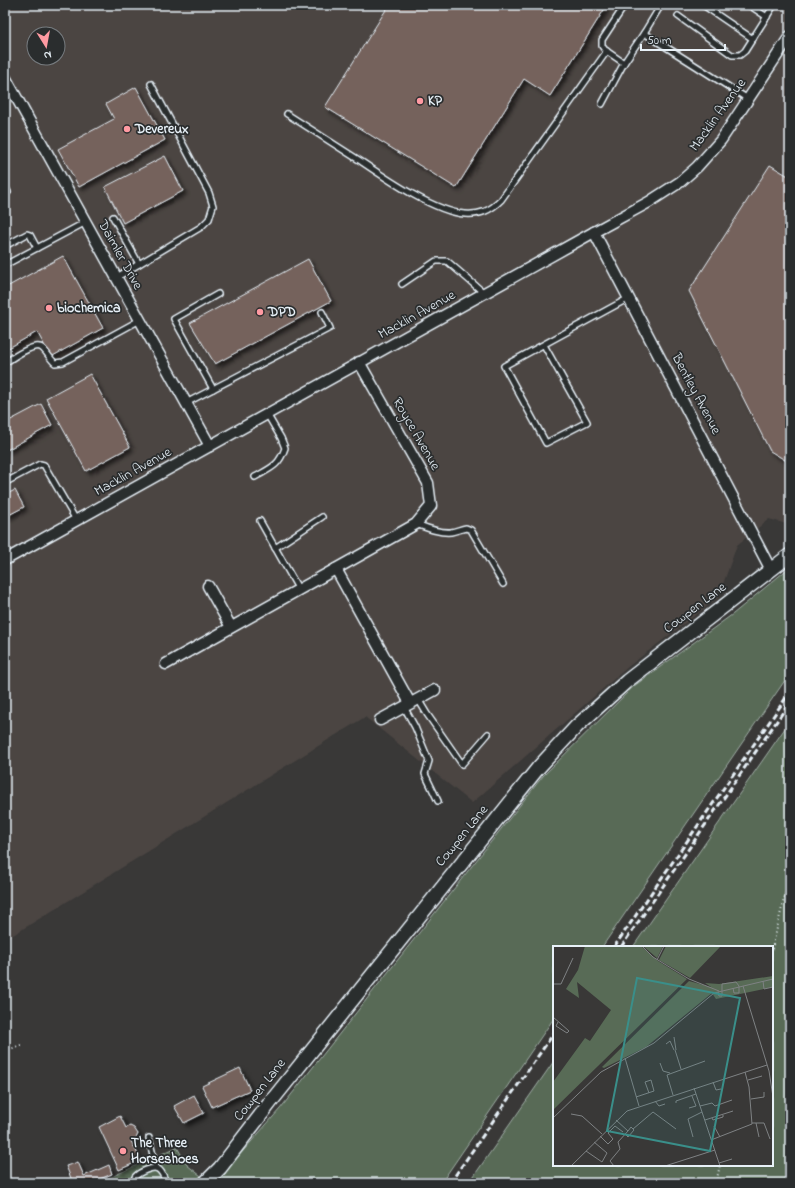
<svg xmlns="http://www.w3.org/2000/svg" width="795" height="1188" viewBox="0 0 795 1188" font-family="'Indie Flower',sans-serif">
<defs>
<filter id="shadow"><feDropShadow dx="3.5" dy="3.5" stdDeviation="2" flood-color="#0009"/></filter>
</defs>
<rect width="100%" height="100%" fill="#393837"/>
<filter id="ink" filterUnits="userSpaceOnUse"><feTurbulence type="fractalNoise" baseFrequency=".025" numOctaves="2"/><feDisplacementMap in="SourceGraphic" scale="8" xChannelSelector="R" yChannelSelector="G"/><feConvolveMatrix kernelMatrix="1 2 1 2 8 2 1 2 1" color-interpolation-filters="sRGB"/></filter>
<g filter="url(#ink)">
<path fill="#4b4542" fill-rule="evenodd" d="M5,5H790V525L769,519L737,545L718,598L629,666L472,803L365,717L5,940ZM34,34H58V58H34Z"/>
<g fill="#586b56" stroke="#a0aea7">
<path d="M790,567V673L602,947H554V1018L441,1183H215L280,1109L543,776L634,686L733,614Z"/>
<path d="M790,721V1183H469L554,1061V1165H772V947H633Z"/>
<path d="M177,1147L187,1165L210,1183H98Z"/>
</g>
<g fill="#74625c" stroke="#e8f1f8" filter="url(#shadow)">
<path d="M389,5H607L550,96L524,79L456,188L325,107Z"/>
<path d="M136,87L165,140L79,187L58,149L114,119L106,104Z"/>
<path d="M165,156L183,191L123,223L105,187Z"/>
<path d="M770,165L790,177V463L770,451L689,291Z"/>
<path d="M63,256L103,328L51,357L37,332L5,350V288Z"/>
<path d="M308,259L331,301L215,364L190,323Z"/>
<path d="M90,374L130,447L86,471L46,398Z"/>
<path d="M41,404L52,425L5,451V423Z"/>
<path d="M15,490L24,507L5,517V495Z"/>
<path d="M240,1068L250,1090L212,1107L202,1086Z"/>
<path d="M194,1095L204,1113L184,1123L174,1106Z"/>
<path d="M120,1116L126,1128L130,1126L134,1128L138,1134L136,1138L131,1141L141,1160L119,1170L99,1127Z"/>
<path d="M78,1162L84,1176L109,1165L112,1174L90,1183H73L66,1166Z"/>
</g>
<g fill="none" stroke-linecap="round" stroke-linejoin="round">
<g stroke="#e8f1f8" stroke-width="8">
<g id="service">
<path d="M625,5L602,40V46L605,50L624,63L644,33"/>
<path d="M661,5L644,33L748,99"/>
<path d="M703,5L753,39"/>
<path d="M749,5L767,17"/>
<path d="M678,16L732,55H740L745,51L774,5"/>
<path d="M602,104L624,63"/>
<path d="M287,114C312,130 337,146 362,162C387,179 435,212 465,214C480,215 490,211 501,200L607,51"/>
<path d="M5,186L8,192"/>
<path d="M113,217L139,264"/>
<path d="M5,246L27,234L30,235L37,248"/>
<path d="M5,265L86,222"/>
<path d="M117,277L201,227L209,219L213,206L209,193L151,84"/>
<path d="M402,284L436,261H447L484,293"/>
<path d="M544,345L587,422L546,443L504,366L629,298"/>
<path d="M5,363C12,358 35,342 42,348C47,352 50,359 55,363L63,362L140,320"/>
<path d="M213,389L174,319L218,294"/>
<path d="M186,403L330,328L322,312"/>
<path d="M255,477C271,468 279,466 285,448L281,438L267,414"/>
<path d="M8,481L40,464L44,465L76,520"/>
<path d="M260,521L299,590"/>
<path d="M416,524C427,528 439,533 451,532C456,531 461,529 466,528L471,530L503,584"/>
<path d="M275,548L322,517"/>
<path d="M418,699L427,714L462,764L488,734"/>
<path d="M404,707L415,727L429,761L425,774L438,801"/>
<path d="M149,1138L156,1168"/>
<path d="M135,1183C134,1180 134,1179 135,1177C139,1172 153,1166 158,1169C163,1172 164,1178 166,1183"/>
</g>
</g>
<g stroke="#e8f1f8" stroke-width="13">
<g id="minor">
<path d="M5,77L210,446"/>
<path d="M594,232L771,570"/>
<path d="M5,560L594,232L649,202L680,182L697,167L721,140L790,36"/>
<path d="M336,569L410,703"/>
<path d="M208,586L231,627"/>
<path d="M166,664L416,524L431,506L428,483L359,362"/>
<path d="M380,720L435,690"/>
</g>
</g>
<g stroke="#e8f1f8" stroke-width="16">
<path id="tertiary" d="M205,1183L220,1168L273,1099L538,768L577,726L627,681L790,555"/>
</g>
<g stroke="#e8f1f8" stroke-width="2" stroke-dasharray="1 3" stroke-linecap="butt">
<path d="M772,949L790,874"/>
<path d="M5,1051L21,1045"/>
<path d="M716,1183L720,1165"/>
</g>
<use href="#service" stroke="#2a2d2e" stroke-width="5"/>
<use href="#minor" stroke="#2a2d2e" stroke-width="10"/>
<use href="#tertiary" stroke="#2a2d2e" stroke-width="13"/>
<g stroke="#e8f1f8" stroke-width="3" stroke-dasharray="6 3" stroke-linecap="butt">
<path d="M614,947L790,692"/>
<path d="M621,947L790,702"/>
<path d="M450,1183L554,1033"/>
</g>
</g>
</g>
<g fill="#ff9aa2" stroke="#2a2d2e" stroke-width="1.5">
<circle cx="420" cy="101" r="4"/>
<circle cx="127" cy="129" r="4"/>
<circle cx="49" cy="308" r="4"/>
<circle cx="260" cy="312" r="4"/>
<circle cx="123" cy="1151" r="4"/>
</g>
<g text-anchor="middle" dominant-baseline="central" stroke-width="3.5" stroke-linejoin="round" paint-order="stroke">
<g font-size="14" font-weight="bold" fill="#e8f1f8" stroke="#2a2d2e" text-anchor="start">
<text x="428" y="101">KP</text>
<text x="135" y="129">Devereux</text>
<text x="57" y="308">biochemica</text>
<text x="268" y="312">DPD</text>
<text x="131" y="1143">The Three<tspan x="131" dy="16">Horseshoes</tspan></text>
</g>
<g font-size="14" fill="#e8f1f8" stroke="#2a2d2e">
<text transform="translate(718 115) rotate(-54)">Macklin Avenue</text>
<text transform="translate(120 255) rotate(61)">Daimler Drive</text>
<text transform="translate(417 315) rotate(-29)">Macklin Avenue</text>
<text transform="translate(696 394) rotate(62)">Bentley Avenue</text>
<text transform="translate(416 434) rotate(60)">Royce Avenue</text>
<text transform="translate(133 472) rotate(-29)">Macklin Avenue</text>
<text transform="translate(695 608) rotate(-37)">Cowpen Lane</text>
<text transform="translate(462 836) rotate(-51)">Cowpen Lane</text>
<text transform="translate(260 1090) rotate(-52)">Cowpen Lane</text>
</g>
</g>
<g transform="translate(553 946)">
<rect width="220" height="220" fill="#393837"/>
<path d="M32,0H88L105,15L134,33L0,164V136L32,92L37,95L58,64L24,36L26,52L13,43L25,24ZM90,0H110L104,12ZM113,0H168L137,32L106,14ZM220,30V41L163,53L159,47L93,101L51,122L49,121L136,35L158,41L152,37L166,38Z" fill="#586b56"/>
<path fill="none" stroke="#7f8284" stroke-width="1" d="M89,0L100,11L136,33L166,45M104,14L111,0M210,35L211,43L220,41M0,38H8L20,12M190,40L216,125L220,151M180,42L181,47H186V40M165,46L166,50H169V38L183,36L186,40M0,71L16,85L14,87L3,80L5,76M121,91L123,104M113,98L117,95L121,104M122,104L128,123M72,112L86,160M107,117L110,125L117,127M195,134L209,130M160,136L163,144L168,143M141,142L167,220M120,149L114,129L152,115M83,151L101,145L98,134L92,136L96,147M198,153L211,151V146M102,155L106,160L112,158M123,157V155L143,148M147,160L159,157L162,160L179,154M136,162L143,160L139,150M18,168L29,170L49,188M0,172L48,126L101,97L161,47L220,33M159,172L160,174L170,171V169M152,174L180,165M199,177H211L217,193M203,177L206,191M161,180L167,191M80,183L100,166L123,183M72,188L75,191L81,184L78,181L75,185M47,190L55,198L60,193L55,187L62,180L70,186M140,191L135,173L149,166M158,194L199,178L196,141L192,126M33,205L49,216L54,207L41,196M166,217L179,213M18,220L74,165L214,119M61,220L57,215L67,203L65,196L75,185L63,174M112,220L162,204"/>
<path fill="#3a8f8a" fill-opacity="0.15" stroke="#3a8f8a" stroke-width="2" d="M84,32L187,52L157,205L54,185Z"/>
<rect width="220" height="220" fill="none" stroke="#e8f1f8" stroke-width="2"/>
</g>
<rect width="795" height="1188" fill="none" stroke="#2a2d2e" stroke-width="20"/>
<rect x="10" y="10" width="775" height="1168" fill="none" stroke="#e8f1f8" stroke-width="1.5" filter="url(#ink)"/>
<g transform="translate(46 46) rotate(169)"><circle r="19" fill="#2a2d2e" stroke="#767b7f"/>
<path d="M0-3L7 15L0 10L-7 15Z" fill="#ff9aa2"/>
<text y="-6" font-size="11" font-weight="bold" text-anchor="middle" fill="#e8f1f8">N</text>
</g>
<path d="M641 44v6h84v-6" fill="none" stroke="#e8f1f8" stroke-width="2"/>
<text x="647" y="44" font-size="12" fill="#e8f1f8" stroke="#2a2d2e" stroke-width="3" paint-order="stroke">50 m</text>
</svg>
